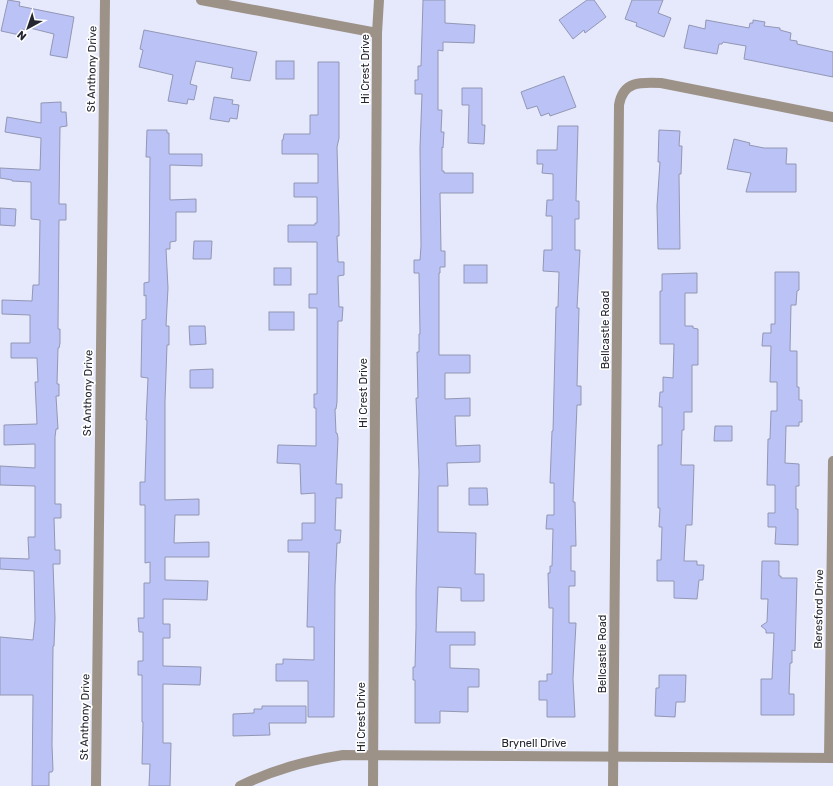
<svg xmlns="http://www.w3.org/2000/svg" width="833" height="786" viewBox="0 0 833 786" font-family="Rubik,sans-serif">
<rect width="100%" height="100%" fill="#e6e9fb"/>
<g fill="#bbc2f6" stroke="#9297b4">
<path d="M8,0L20,2L19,6L74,17L67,58L50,55L54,34L26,27L25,30L22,29L20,35L1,31Z"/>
<path d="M423,0H445V23L475,25L474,43L443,42V51L438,50V110H442L441,132H444L443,148L442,147V171H444V173H473V193H440L441,251H445V267H440V273H439V355H470V373H445V399L470,398V416H455L456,446L480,445V462L447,463L448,486H438V532L476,533L475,574H484V601H461V588L438,587L436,632H475V645H450V668L479,669V687H468V712L440,711V723H415V680H413V667H415L416,628V592L419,472L416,398H418L417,352H419V334H420L419,273H414V260H420L421,246L420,148L422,94H415V80H418V66H421Z"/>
<path d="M587,0H594L606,17L585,33L584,30L573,39L559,20Z"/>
<path d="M632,0H663L658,13L671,18L664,37L636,26L637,23L625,19Z"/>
<path d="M706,20L749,28L750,23H753V20L765,22L764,26L780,28V30L791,33L790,40L797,41V44L833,52V77L744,59L746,46L723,42L722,44H719L717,54L684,48L689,25L705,29Z"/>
<path d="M144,30L257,52L250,81L231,78L233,68L196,61L190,84L197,86L194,100L188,99L187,104L168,101L173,75L139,67L143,50L140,49Z"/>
<rect x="276" y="61" width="18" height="18"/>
<path d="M318,62H339V138L337,147L339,221V236H337L338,262H344V275L338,276L339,307H343L342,321H338L337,402L336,409H335L336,433H337L338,438L336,484H342V498H336L335,530H341L340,543H337L335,586L334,717H308V681H276V664H283V659L314,660V627H307L309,552H288V540H302V523H315V493L301,494L300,464L277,463L278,445L316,446V408H314V394H317V308H309V294H317V242H288V225H315V223H317V197H294V183H318V154H282V140H283L284,134H310V115H318Z"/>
<path d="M564,76L576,107L550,116L549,113L541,116L537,106L527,109L521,92Z"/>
<path d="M462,88H482V125H485L484,144L468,143L469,105H462Z"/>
<path d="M214,97L233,100L232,104L239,105L237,119L230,118L229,122L210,119Z"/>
<path d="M61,102V112H66L67,126L60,127L59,204H66V220H59L58,329H60V343L59,348H58L57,384H59V396H56L58,429H56L55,437V504H61V518H54L55,550H60V564H53L55,618L54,646H53L52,745L53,770L52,772H49V786H32L33,695H0V637L33,640L35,620L34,571L0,569V558L29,559L28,537H35V486L0,485V466L35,468V444L4,445V425L37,424L35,382H38L37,358H11V343H30V315L2,314V300L32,301L33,285H39L40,220L31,219V182L12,181V180L0,178V168L40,170L41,138L5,132L7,117L41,123V103Z"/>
<path d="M558,126H578L576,201H579V219H575V250H580L577,308H579L577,386H581V405H577L573,502H575L576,546H571V571H575V586H569V623H576L573,679L575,717H547V700H539V681H547V674H552L553,608H549L548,573H550V566H552L553,529H546L547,515H554V483H550L552,431H553L556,307H558L559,272L543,271L544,250H552V216H546L547,200H553V174L542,173L543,164H537V150H557Z"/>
<path d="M147,130H167V133H169V154H202V166L170,165V200L196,199V212H176V241L170,242V249H166L168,288L166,326H169V345H167L165,401V500L199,499V515H175L174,543L209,542V557H165V580L208,581L207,600L163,599V624H170V638H163V666L201,667L200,685L163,684V743H171L170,786H149L150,764H142L143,722H142V675H138V661H143V632H139L138,618H144V583H150V562L145,563V505H140V482H145V479L147,420H146L148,378L141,377L142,320L146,319V295L144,296V283L149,282L150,157H146Z"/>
<path d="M659,130L680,131L679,146H682L681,174H679L680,249H658L657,206L660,162H658Z"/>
<path d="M734,139L750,143L749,145L764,148H787L786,164H796V192H746L751,173L727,169Z"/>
<path d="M0,208L16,209L15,226L0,225Z"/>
<path d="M194,241H212L211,259H193Z"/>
<rect x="464" y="265" width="23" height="18"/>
<rect x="274" y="268" width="17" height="17"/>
<path d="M775,272H799V290L797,291L796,305H791L790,351H797V387H799V400H802V422H799V426H786L785,463L799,464V486H796V509H798V545L775,544L776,527H768V513H775V485H767L768,439H770L771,411H777V382H770L771,346H762L763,333H771V324H775Z"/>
<path d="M697,273V293H685V326H693V328L698,329V365H692V412H684V430H682L681,465H694L692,525H686L684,561H697V565H704L703,580H699L697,599L674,598V581H657V560H661L662,527H659L660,508H658V445H662V407H659L660,392H663V377L673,378L674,344H660V291H662V274Z"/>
<rect x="269" y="312" width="25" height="18"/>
<path d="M189,326H205L206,344L190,345Z"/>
<path d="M213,369V388H190V370Z"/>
<path d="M715,426H732V441H714Z"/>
<path d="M469,488H487L488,505H469Z"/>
<path d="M762,561H779V576H781V578H797L795,651L792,650V663H790L789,694H794V715H761V679H772L774,633H766V630L761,626L767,622L768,599H761Z"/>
<path d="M659,675H686L685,702H676L675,717L655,716L656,688H659Z"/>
<path d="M262,706H306V723H269L270,735L233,736V714L254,713V709H262Z"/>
</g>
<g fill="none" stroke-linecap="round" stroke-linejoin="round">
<g stroke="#9c9288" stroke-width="10">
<path d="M201,0L377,33"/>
<path d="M829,758L833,461"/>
<path d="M96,786L105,0"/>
<path d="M240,786C275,769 306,761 343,755L833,758"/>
<path d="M373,786L377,33L379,0"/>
<path d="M613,786L619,105C623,81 640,82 661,83L833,117"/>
</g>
</g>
<g text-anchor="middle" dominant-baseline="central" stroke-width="3.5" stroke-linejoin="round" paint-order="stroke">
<g font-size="11" fill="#232530" stroke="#fff">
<text transform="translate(92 69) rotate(-89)">St Anthony Drive</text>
<text transform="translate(365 69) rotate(-90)">Hi Crest Drive</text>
<text transform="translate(605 330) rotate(-90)">Bellcastle Road</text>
<text transform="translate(88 393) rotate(-89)">St Anthony Drive</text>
<text transform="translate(363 393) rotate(-90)">Hi Crest Drive</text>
<text transform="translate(819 609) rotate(-89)">Beresford Drive</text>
<text transform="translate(602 654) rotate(-90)">Bellcastle Road</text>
<text transform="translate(85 717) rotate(-89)">St Anthony Drive</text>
<text transform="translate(361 717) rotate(-90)">Hi Crest Drive</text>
<text x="534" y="743">Brynell Drive</text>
</g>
</g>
<g transform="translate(28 28) rotate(220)" stroke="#ffffff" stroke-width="3" paint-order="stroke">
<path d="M0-3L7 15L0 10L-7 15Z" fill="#232530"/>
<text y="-6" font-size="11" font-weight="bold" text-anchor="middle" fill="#232530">N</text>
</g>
</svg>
